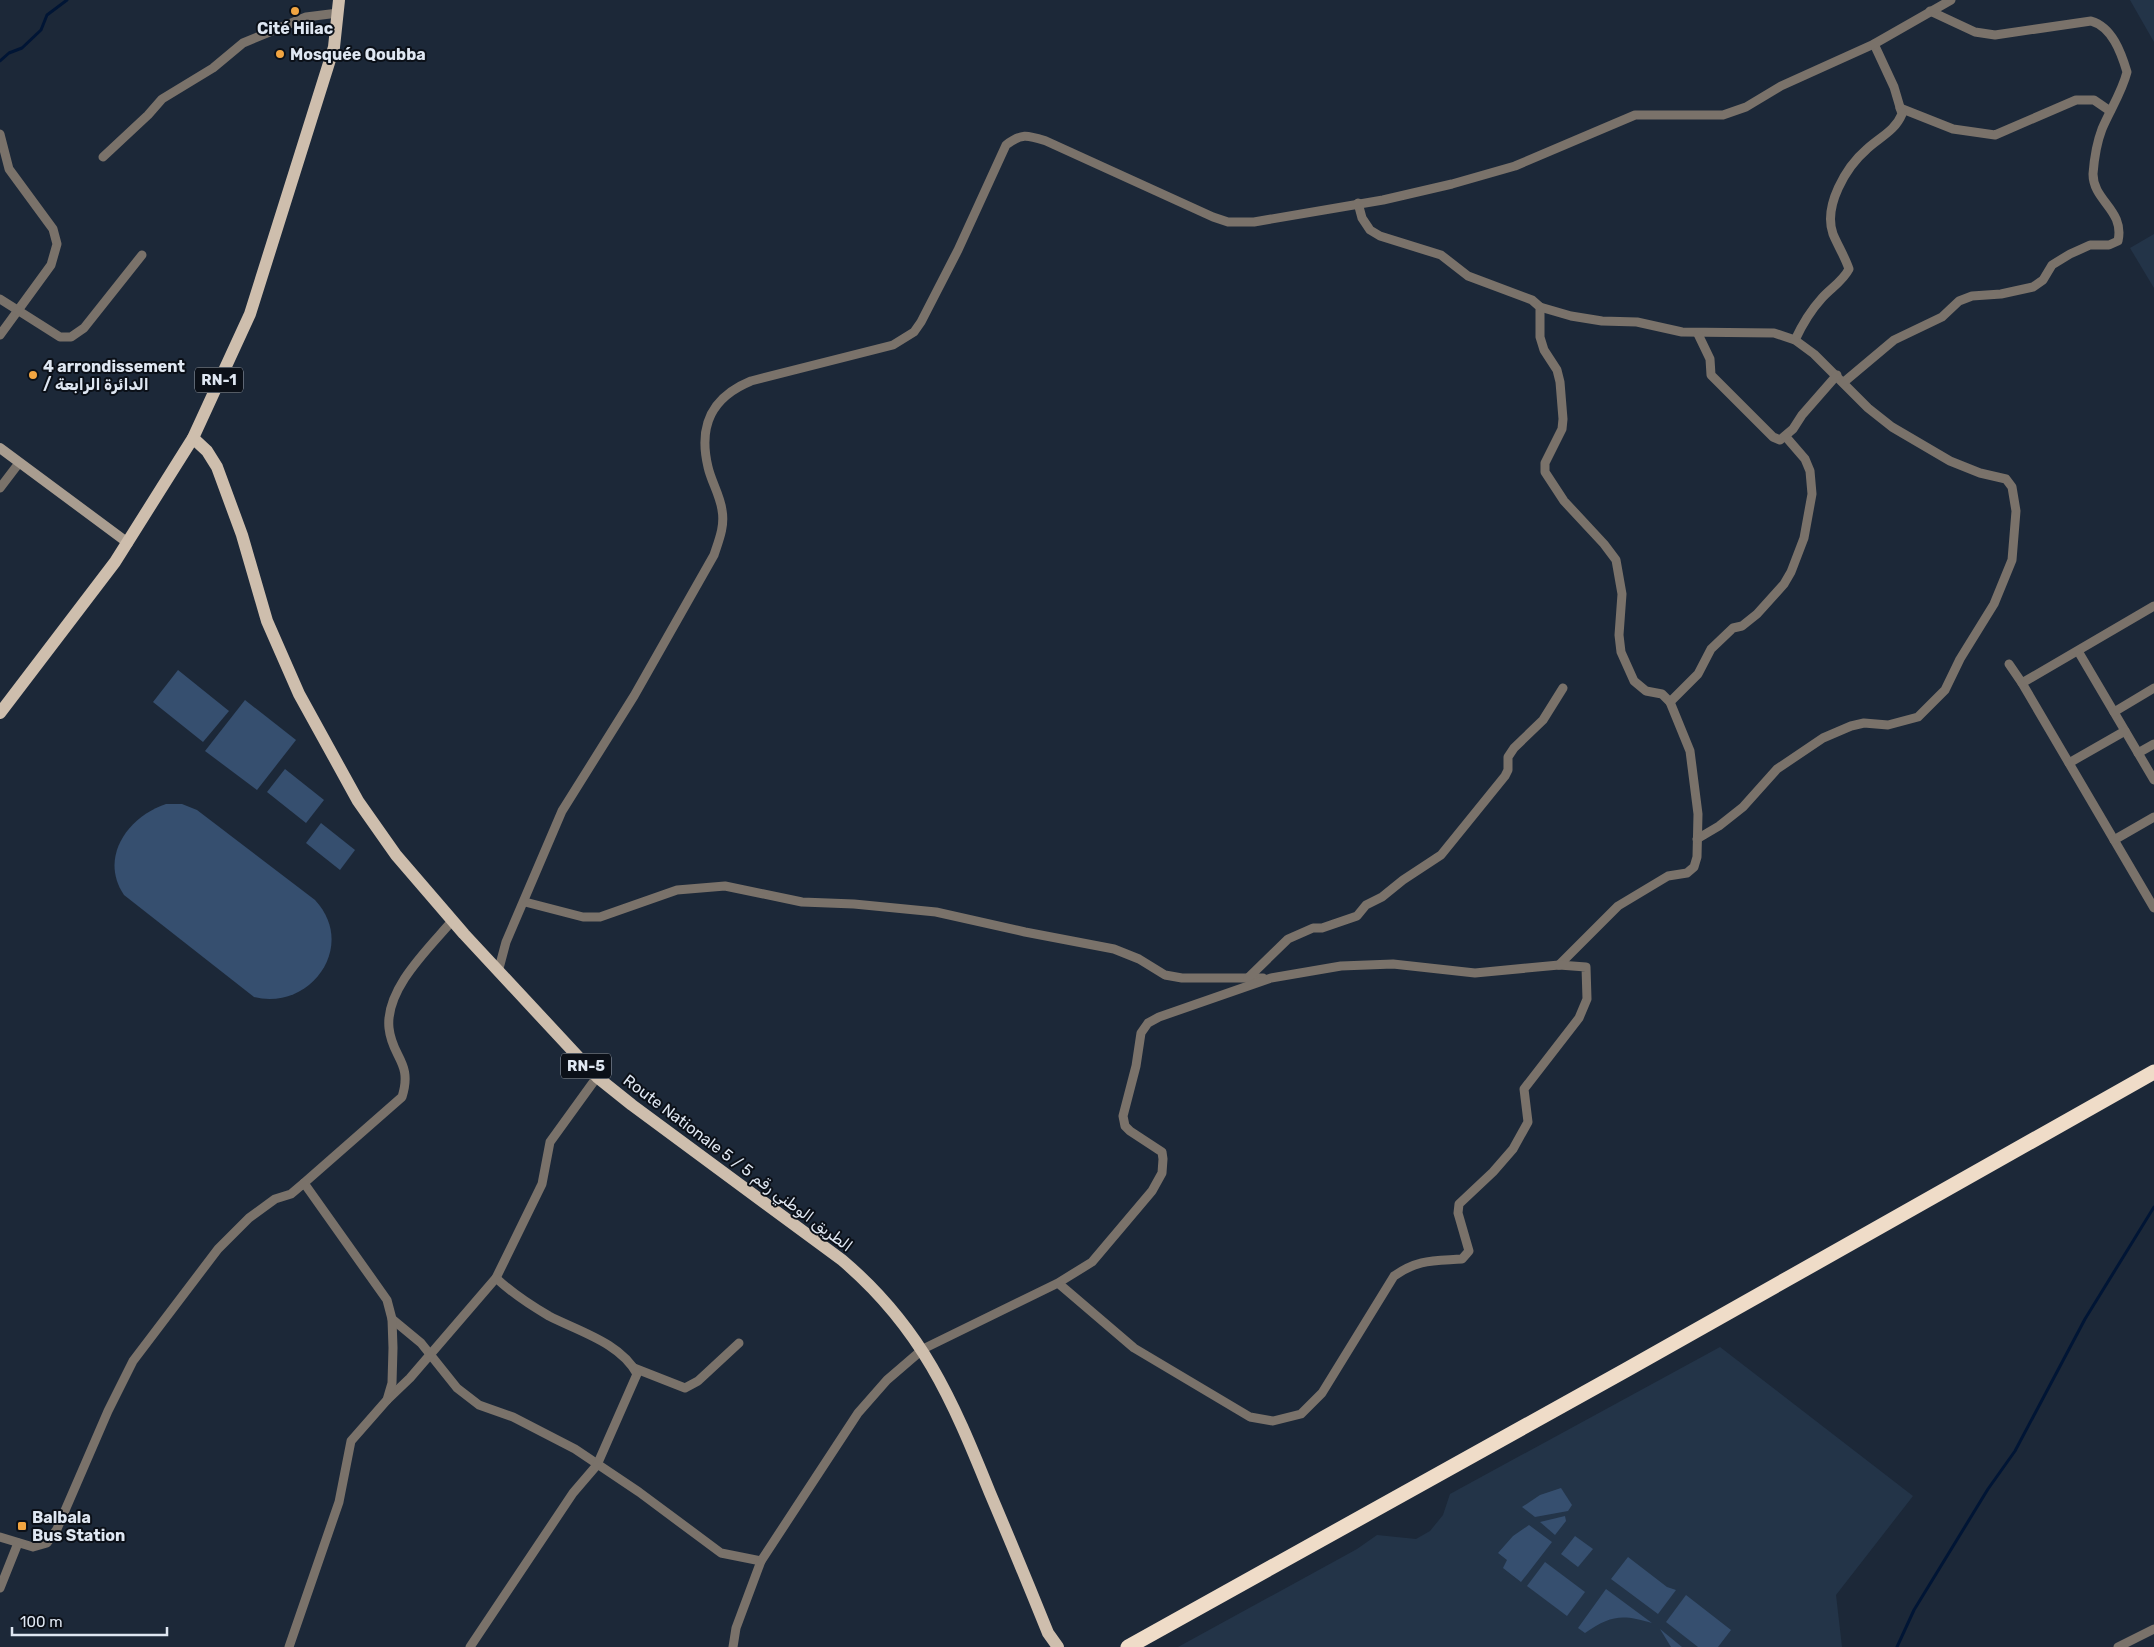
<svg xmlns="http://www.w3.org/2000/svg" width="2154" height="1647" viewBox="0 0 2154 1647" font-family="Rubik,Cairo,sans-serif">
<rect width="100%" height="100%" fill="#1c2838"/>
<g fill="#233448">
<path d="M2130,0H2154V42Z"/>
<path d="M2154,234V288L2130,248Z"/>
<path d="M1720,1347L1913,1496L1836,1595L1842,1647H1178L1357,1549L1377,1535L1416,1539L1430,1531L1443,1515L1450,1494Z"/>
</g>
<g fill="#364f6f">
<path d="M178,670L229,711L203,742L153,702Z"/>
<path d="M245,700L296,740L257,790L205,751Z"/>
<path d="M285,769L324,800L306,823L267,792Z"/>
<path d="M166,804H182L197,810L315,900C358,946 310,1011 254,997L124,895C99,858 127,817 166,804Z"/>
<path d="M321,823L355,850L340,870L306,843Z"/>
<path d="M1561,1488L1572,1505L1568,1511L1535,1517L1522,1507L1540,1495Z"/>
<path d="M1565,1516L1566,1521L1555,1535L1540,1522Z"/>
<path d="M1529,1525L1552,1542L1521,1582L1503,1568L1507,1560L1498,1553L1513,1536Z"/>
<path d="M1575,1536L1593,1549L1578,1567L1561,1554Z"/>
<path d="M1628,1557L1667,1587L1676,1590L1658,1614L1611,1579Z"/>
<path d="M1545,1562L1585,1592L1567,1616L1527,1586Z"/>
<path d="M1606,1589L1652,1623C1622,1614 1611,1615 1585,1633L1578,1628Z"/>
<path d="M1686,1595L1731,1630L1718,1647H1698L1666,1622Z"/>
<path d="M1660,1629L1682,1647H1671Z"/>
</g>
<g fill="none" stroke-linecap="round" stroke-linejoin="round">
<g stroke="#001535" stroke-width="3">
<path d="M0,61L9,53L22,48L41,30L47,15L67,0"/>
<path d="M1897,1647L1914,1610L1988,1489L2015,1451L2085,1319L2154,1207"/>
</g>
<g stroke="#7a726a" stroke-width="9">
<path d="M1900,108L1953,129L1995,135L2076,100H2094L2110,111"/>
<path d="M0,134L9,169L53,229L57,244L51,265L0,335"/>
<path d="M103,157L148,115L162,99L213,68L243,43L306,17L338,13"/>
<path d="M1358,203L1362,218L1370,230L1380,236L1441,255L1468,276L1532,300L1540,307V337L1544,350L1557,370L1560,382L1563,419L1562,429L1545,463V472L1564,501L1604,544L1616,560L1622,594L1619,635L1621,652L1634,681L1646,691L1662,694L1670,702L1690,751L1698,814L1697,857L1694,867L1687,873L1668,876L1618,906L1559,965"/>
<path d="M0,299L60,337H71L84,328L142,255"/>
<path d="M1540,307L1571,316L1602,321L1637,322L1682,332L1774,333L1795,340L1814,354L1868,408L1892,427L1950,461L1980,473L2006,479L2012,487L2016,511L2012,560L1994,604L1960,659L1945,690L1918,717L1888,725L1864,723L1851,726L1823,738L1777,769L1743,807L1719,826L1697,839"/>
<path d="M1698,334L1710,359L1711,375L1773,437L1780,440L1793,429L1802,415L1837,375"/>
<path d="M1795,340C1801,327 1812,309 1822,298C1831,288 1843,281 1849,269C1845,257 1838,246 1833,234C1823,206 1846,167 1867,149C1880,137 1895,131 1902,114L1894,87L1874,44"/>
<path d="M1844,382L1894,340L1942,317L1959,301L1972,296L2001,294L2033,287L2043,280L2052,265L2070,254L2090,245H2109L2118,241C2125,210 2093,201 2093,174C2094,161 2097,142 2102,129C2110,110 2122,92 2127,72C2121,52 2112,27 2091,21L1995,35L1975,32L1930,11"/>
<path d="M0,488L19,463"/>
<path d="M2078,651L2154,780"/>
<path d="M2009,664L2022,683L2154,908"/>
<path d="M2022,683L2154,606"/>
<path d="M1670,702L1698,674L1711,649L1733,628L1742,626L1757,614L1784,584L1791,572L1804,538L1812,494L1810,471L1805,459L1786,437"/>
<path d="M2114,712L2154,688"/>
<path d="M2138,753L2154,744"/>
<path d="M2069,763L2125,731"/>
<path d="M2114,840L2154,817"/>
<path d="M525,902L583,917H600L677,890L725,886L802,902L854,904L936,912L1025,932L1114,949L1139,959L1165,975L1182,978H1263"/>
<path d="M498,972L506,942L562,811L634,696L714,555C719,540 725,526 722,510C720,495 711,481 708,467C698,425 712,397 751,381L893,345L914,332L921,322L958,250L1006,145C1022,133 1027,135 1046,141L1213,217L1228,222H1254L1383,200L1452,184L1515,166L1635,115H1723L1746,107L1781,86L1874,44L1951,0"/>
<path d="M1248,978L1288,939L1313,928H1322L1357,916L1366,905L1382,897L1403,880L1441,855L1505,776L1508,770V757L1514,748L1543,720L1563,688"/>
<path d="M392,1319L421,1343L457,1388L479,1405L513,1417L575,1449L639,1492L721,1553L761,1561"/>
<path d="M634,1368L685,1388L698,1381L739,1343"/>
<path d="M387,1400L410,1378L496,1278L542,1184L550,1142L597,1077"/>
<path d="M0,1537L33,1547L47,1543L57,1529L108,1411L133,1361L218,1249L249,1218L275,1199L291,1194L304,1183L402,1097C413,1062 392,1058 389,1028C385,989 429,948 452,921"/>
<path d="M0,1588L18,1543"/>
<path d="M289,1647L339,1502L351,1441L387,1400L392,1383L393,1348L392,1319L387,1300L304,1183"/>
<path d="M470,1647L573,1493L597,1465L637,1374C621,1343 578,1331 549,1316C530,1305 512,1293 496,1278"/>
<path d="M733,1647L736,1628L761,1561L858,1413L887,1380L923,1349L1058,1283L1092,1262L1152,1191L1162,1173L1163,1159L1162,1152L1130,1131L1125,1126L1123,1116L1136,1066L1141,1033L1148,1023L1159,1017L1271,978L1341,966L1393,964L1475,973L1559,965L1586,967L1587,999L1579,1018L1524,1089L1528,1122L1513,1149L1493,1172L1459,1204L1458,1213L1469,1251L1462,1259C1434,1261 1418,1259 1394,1276L1322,1393L1301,1414L1273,1421L1250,1417L1134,1348L1058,1283"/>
<path d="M2118,1647L2154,1629"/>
</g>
<path stroke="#a99d90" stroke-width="10" d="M0,448L128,543"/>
<g stroke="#cebead" stroke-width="12">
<path d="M193,438L207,451L217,467L242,535L267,621L299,694L358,801L396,855L464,934L597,1077L632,1105L842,1260C922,1328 952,1399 990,1493C1010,1540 1029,1586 1048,1633L1058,1647"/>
<path d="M0,713L115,562L193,438L250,314L334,47L339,0"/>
</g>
<path stroke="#efdcc8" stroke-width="15" d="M1128,1647L1626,1370L2154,1072"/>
</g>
<g fill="#f2a541" stroke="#0b1018" stroke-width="2">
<circle cx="295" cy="11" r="5"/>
<circle cx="280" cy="54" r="5"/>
<circle cx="33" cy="375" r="5"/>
<rect x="17" y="1521" width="10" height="10" rx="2.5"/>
</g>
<g text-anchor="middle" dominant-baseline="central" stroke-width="4" stroke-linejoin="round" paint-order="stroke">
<g fill="#0b1018" stroke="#9fa6b1" stroke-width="1">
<rect x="195" y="367.5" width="48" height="25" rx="4"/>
<rect x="561" y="1053.5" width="50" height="25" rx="4"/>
</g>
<g font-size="15" font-weight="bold" fill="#dfe7f2">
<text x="219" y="380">RN-1</text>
<text x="586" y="1066">RN-5</text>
</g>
<g font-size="16" font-weight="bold" fill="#dfe7f2" stroke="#0b1018" text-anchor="start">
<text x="295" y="28" text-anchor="middle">Cité Hilac</text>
<text x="290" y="54">Mosquée Qoubba</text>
<text x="43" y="366">4 arrondissement<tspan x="43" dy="18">/ الدائرة الرابعة</tspan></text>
<text x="32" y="1517">Balbala<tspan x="32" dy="18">Bus Station</tspan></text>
</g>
<g font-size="16" fill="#dfe7f2" stroke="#0b1018">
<text transform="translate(738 1163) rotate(37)">Route Nationale 5 / الطريق الوطني رقم 5</text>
</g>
</g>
<path d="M12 1627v8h155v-8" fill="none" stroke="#dfe7f2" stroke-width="2.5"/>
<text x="20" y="1627" font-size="15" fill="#dfe7f2" stroke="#0b1018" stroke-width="4" paint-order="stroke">100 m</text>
</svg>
